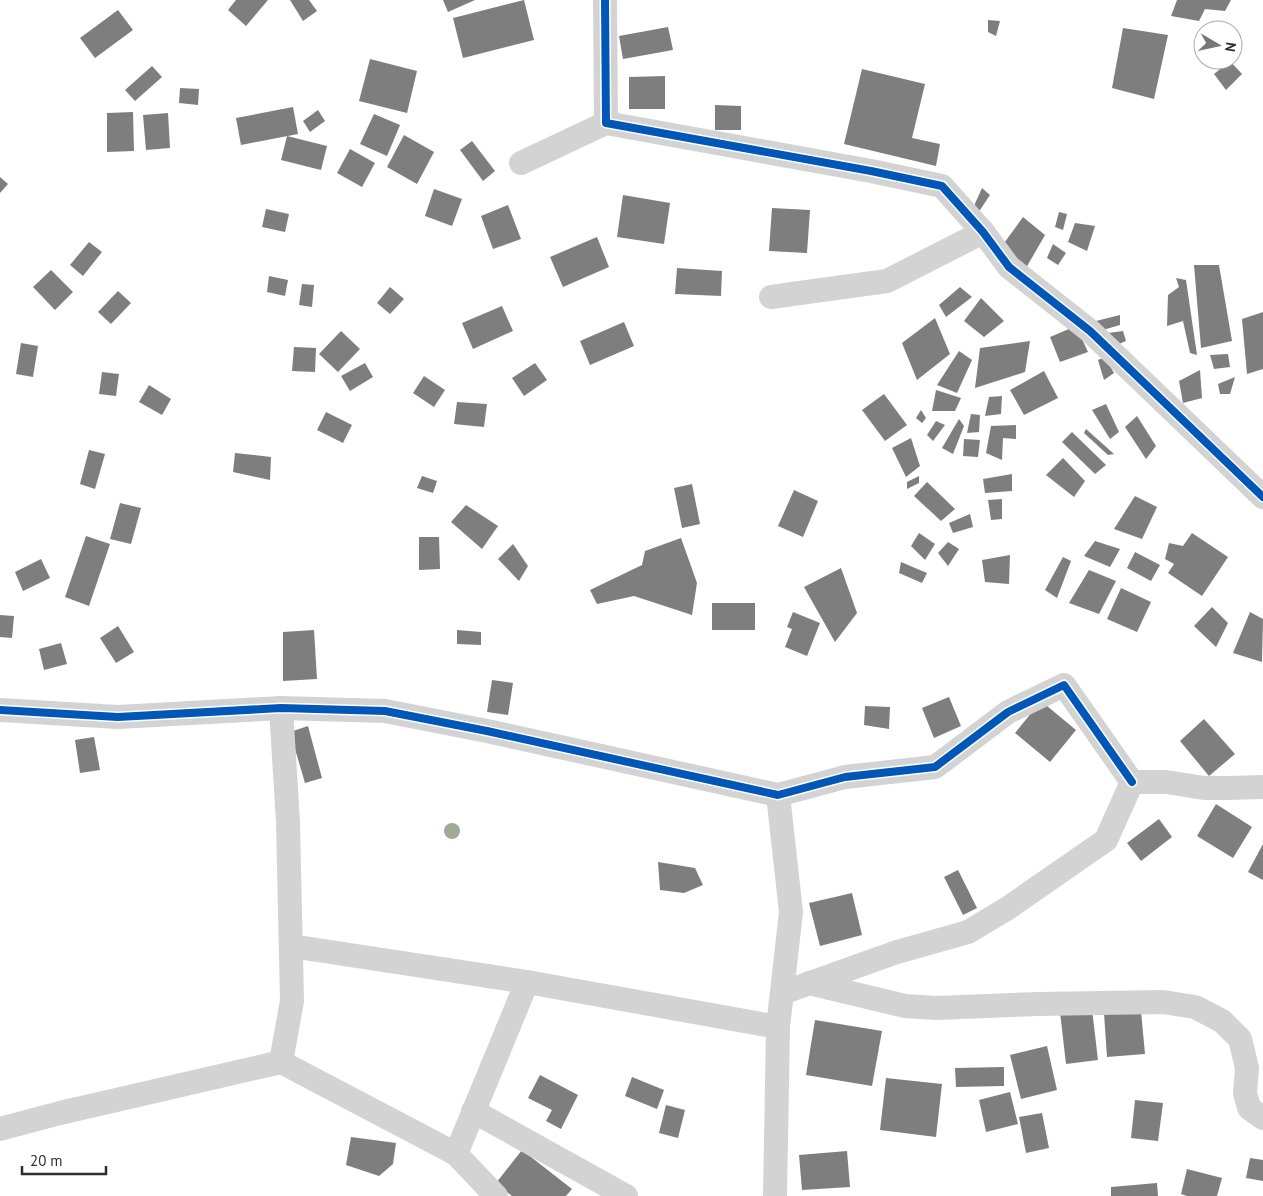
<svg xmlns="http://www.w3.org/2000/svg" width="1263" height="1196" viewBox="0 0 1263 1196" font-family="'PT Sans',sans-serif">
<rect width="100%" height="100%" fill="#fff"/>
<g fill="#7e7e7e">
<path d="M236,0H268L246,26L228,10Z"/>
<path d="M290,0H309L317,11L303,21Z"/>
<path d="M443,0H475L448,12Z"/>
<path d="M524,0L534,40L463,58L453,18Z"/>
<path d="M1177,0H1231L1225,11L1205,9L1199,21L1171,16Z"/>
<path d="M118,10L133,30L95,58L80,38Z"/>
<path d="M988,20L1000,21L996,36L988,32Z"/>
<path d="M668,27L673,50L623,59L619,36Z"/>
<path d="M1123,28L1168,35L1154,99L1112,88Z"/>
<path d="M370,59L417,71L407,113L359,101Z"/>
<path d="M1230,61L1242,74L1226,90L1214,74Z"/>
<path d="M152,66L162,77L135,101L125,90Z"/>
<path d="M862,69L925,84L912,138L940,144L936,166L844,144Z"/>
<path d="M665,76V109H629V77Z"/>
<path d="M180,88L199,89L198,105L179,103Z"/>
<path d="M715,105L741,106V130H715Z"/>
<path d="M293,107L298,134L241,145L236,118Z"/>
<path d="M318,110L325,121L310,132L303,121Z"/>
<path d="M133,112L134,151L107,152V113Z"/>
<path d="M168,113L170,148L146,150L143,115Z"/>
<path d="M374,114L400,125L387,156L360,144Z"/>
<path d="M404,135L434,152L417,184L387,167Z"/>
<path d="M287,136L327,146L321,170L281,160Z"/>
<path d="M472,141L495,171L483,181L460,150Z"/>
<path d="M350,149L375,163L362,187L337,173Z"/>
<path d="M0,177L8,184L0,193Z"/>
<path d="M982,188L990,195L978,213L973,208Z"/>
<path d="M434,189L462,199L452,226L425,216Z"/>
<path d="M623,195L670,203L664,244L617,237Z"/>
<path d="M508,205L521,239L493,249L481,216Z"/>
<path d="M772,208L810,210L807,253L769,251Z"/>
<path d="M266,209L289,214L285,232L262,227Z"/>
<path d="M1059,212L1067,214L1063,230L1055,227Z"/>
<path d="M1023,217L1045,235L1026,268L999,250Z"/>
<path d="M1075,223L1095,226L1087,251L1068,242Z"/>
<path d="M597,237L609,267L563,287L550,257Z"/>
<path d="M89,242L102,252L83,276L70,265Z"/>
<path d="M1053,244L1066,253L1058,265L1047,258Z"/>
<path d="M1194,265H1219L1232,341L1201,348Z"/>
<path d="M677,268L722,271L721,296L675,294Z"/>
<path d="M51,270L73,292L55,310L33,287Z"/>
<path d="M269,276L288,280L285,296L267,292Z"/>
<path d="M1176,278L1186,280L1197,355L1190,353L1183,321L1167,326L1168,295L1179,287Z"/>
<path d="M302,284L314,285L312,307L299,305Z"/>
<path d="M390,287L404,299L390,314L377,303Z"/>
<path d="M960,287L972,297L946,317L939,305Z"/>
<path d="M118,291L131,303L111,324L98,312Z"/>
<path d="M981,298L1004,321L984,337L964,321Z"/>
<path d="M502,306L513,331L473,349L462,323Z"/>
<path d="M1263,312V369L1247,374L1242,319Z"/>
<path d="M1120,315V325L1096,332L1088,323Z"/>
<path d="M935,318L950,354L917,380L902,343Z"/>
<path d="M624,322L634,346L590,365L580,341Z"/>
<path d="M1076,326L1088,352L1060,362L1050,337Z"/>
<path d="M341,331L360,349L338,372L319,354Z"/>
<path d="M1123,331L1126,341L1112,347L1108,333Z"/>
<path d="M1030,341L1025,372L975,388L980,348Z"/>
<path d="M21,343L38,346L33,377L16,374Z"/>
<path d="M294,347L316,348L315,372L292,371Z"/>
<path d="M959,351L972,360L957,393L937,385Z"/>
<path d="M1228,354L1230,367L1214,369L1210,355Z"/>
<path d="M1105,357L1114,373L1104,380L1098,360Z"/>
<path d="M365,363L373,377L350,391L341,376Z"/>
<path d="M535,363L547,380L524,396L512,378Z"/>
<path d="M1200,370L1202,398L1183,403L1179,381Z"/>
<path d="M1044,371L1058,398L1024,415L1010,390Z"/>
<path d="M102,372L119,374L116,396L99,394Z"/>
<path d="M424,376L445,390L434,407L413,393Z"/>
<path d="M1235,377L1230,394H1220L1218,384Z"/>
<path d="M149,385L171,399L162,415L139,402Z"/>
<path d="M936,390L961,398L955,411H932Z"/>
<path d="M884,394L907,425L885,441L862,410Z"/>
<path d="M1002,396L1001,414L985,416L989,397Z"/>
<path d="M457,402L487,404L484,427L454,424Z"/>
<path d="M1106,404L1119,432L1110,439L1092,410Z"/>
<path d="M921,410L926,418L922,423L916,418Z"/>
<path d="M326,412L352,425L343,443L317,430Z"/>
<path d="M971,414L980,415L979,432L967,433Z"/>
<path d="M1137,416L1156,446L1146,459L1125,427Z"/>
<path d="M959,419L964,426L953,454L942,448Z"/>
<path d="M936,421L945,425L933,441L927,435Z"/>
<path d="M1016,425V439L1003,438L1002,460L986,453L991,426Z"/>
<path d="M1086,429L1114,454L1108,455L1084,433Z"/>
<path d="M1072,432L1106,465L1095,474L1062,442Z"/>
<path d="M911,438L920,466L906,477L892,448Z"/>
<path d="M964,439L980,440L978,457L963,456Z"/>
<path d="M89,450L105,454L95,489L80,484Z"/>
<path d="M235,453L271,457L270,480L233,472Z"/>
<path d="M1063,458L1085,481L1074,497L1046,475Z"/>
<path d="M1012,474V491L985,493L983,479Z"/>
<path d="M422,476L437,481L433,493L417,488Z"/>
<path d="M919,476V483L907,489V482Z"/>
<path d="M927,482L955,509L941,521L914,496Z"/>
<path d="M692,484L700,524L682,528L674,488Z"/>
<path d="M794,490L818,501L803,537L778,526Z"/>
<path d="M1135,496L1157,507L1142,539L1114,529Z"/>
<path d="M1002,499V519L991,520L988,500Z"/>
<path d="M120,503L141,508L131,544L110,539Z"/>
<path d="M466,505L498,526L482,549L451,522Z"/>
<path d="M970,514L973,527L953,533L949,523Z"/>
<path d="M919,533L935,544L925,560L911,546Z"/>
<path d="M1192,533L1228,557L1202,596L1168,573L1174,564L1165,559L1169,543L1183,546Z"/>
<path d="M86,536L110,544L89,606L65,597Z"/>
<path d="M419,537H439L440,569L419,570Z"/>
<path d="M681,538L697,583L692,615L634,596L597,604L590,590L642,565L645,551Z"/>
<path d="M1095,541L1120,549L1110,567L1084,556Z"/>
<path d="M948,542L959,549L948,566L938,553Z"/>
<path d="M513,544L528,566L519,581L498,559Z"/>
<path d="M1135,552L1160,565L1151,581L1127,568Z"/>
<path d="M1010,555L1009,584L985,582L982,560Z"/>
<path d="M1063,557L1071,561L1057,598L1045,590Z"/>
<path d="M41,559L50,578L23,591L15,572Z"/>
<path d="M901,562L927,573L922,583L899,573Z"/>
<path d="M841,568L857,613L835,642L804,587Z"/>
<path d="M1089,570L1116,581L1099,614L1069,603Z"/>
<path d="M1121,588L1151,602L1137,632L1107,619Z"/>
<rect x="712" y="603" width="43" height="27"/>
<path d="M1212,607L1228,623L1216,647L1194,626Z"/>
<path d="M793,612L820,623L807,656L785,647L792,629L787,627Z"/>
<path d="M1250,612L1263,619L1262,662L1233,653Z"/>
<path d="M0,615L14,616L12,638L0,637Z"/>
<path d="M118,626L134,652L116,663L100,638Z"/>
<path d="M314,630L317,679L283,681V632Z"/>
<path d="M457,630L481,632V645L457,644Z"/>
<path d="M61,643L67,664L44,670L39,649Z"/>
<path d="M492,680L513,683L508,715L487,712Z"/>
<path d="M949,697L961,726L934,738L922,708Z"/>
<path d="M1041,701L1076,730L1050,762L1015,733Z"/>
<path d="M865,706L890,707L889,729L864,725Z"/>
<path d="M1204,719L1235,754L1209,776L1180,741Z"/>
<path d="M308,726L322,778L305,783L290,732Z"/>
<path d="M94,737L100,770L80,773L75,740Z"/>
<path d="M1216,804L1252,827L1233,858L1197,836Z"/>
<path d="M1159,819L1172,837L1141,861L1127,843Z"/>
<path d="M1263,844V880L1248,872Z"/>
<path d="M658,862L695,868L703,885L684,893L660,890Z"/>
<path d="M958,870L977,908L963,915L944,877Z"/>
<path d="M852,893L862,935L820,946L809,903Z"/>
<path d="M1092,1009L1098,1060L1066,1064L1060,1012Z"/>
<path d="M1141,1011L1145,1054L1107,1057L1104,1013Z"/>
<path d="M815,1020L882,1031L872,1086L806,1075Z"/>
<path d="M1047,1046L1057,1090L1021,1099L1010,1055Z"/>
<path d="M1004,1067V1086L956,1087L955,1068Z"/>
<path d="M540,1075L578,1095L561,1129L546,1121L552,1110L528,1098Z"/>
<path d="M632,1077L664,1090L657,1109L625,1096Z"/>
<path d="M886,1078L942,1084L936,1137L880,1130Z"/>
<path d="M1010,1092L1018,1124L986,1132L979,1100Z"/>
<path d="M1135,1100L1163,1103L1158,1141L1131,1138Z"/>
<path d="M666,1105L685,1110L678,1138L659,1133Z"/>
<path d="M1042,1113L1049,1148L1026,1153L1019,1117Z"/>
<path d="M351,1137L396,1143L393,1164L379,1176L346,1165Z"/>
<path d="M522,1150L572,1189L566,1196H512L496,1183Z"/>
<path d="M847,1151L850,1187L802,1190L799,1155Z"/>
<path d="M1250,1158L1263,1160V1181L1246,1178Z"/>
<path d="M1187,1169L1222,1178L1217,1196H1187L1181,1194Z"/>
<path d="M1157,1183L1158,1196H1111V1187Z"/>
</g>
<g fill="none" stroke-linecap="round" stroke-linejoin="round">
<g stroke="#d3d3d3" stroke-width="24">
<path d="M605,0L606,123L871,171L942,186L983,232L1009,267L1090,331L1263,497"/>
<path d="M521,163L606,123"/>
<path d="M771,297L887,281L983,232"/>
<path d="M0,710L118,717L281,708L385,711L487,731L778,795L845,777L935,767L1008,712L1064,685L1132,782"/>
<path d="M291,946L527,982L778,1027"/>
<path d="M809,983L905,1006L936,1008L1038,1004L1163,1002L1195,1007L1222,1021L1240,1039L1247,1068L1245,1093L1249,1108L1263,1118"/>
<path d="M782,993L897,952L968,932L1008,908L1106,840L1132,782H1166L1204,788H1227L1263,787"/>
<path d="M281,1062L292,1001L288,822L281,708"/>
<path d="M473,1111L626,1196"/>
<path d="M0,1129L60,1113L281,1062L456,1154L496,1196"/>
<path d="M456,1154L527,982"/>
<path d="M775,1196L778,1027L791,912L778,795"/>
</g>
<g stroke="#fff" stroke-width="11">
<g id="cycleway">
<path d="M605,0L606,123L871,171L942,186L983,232L1009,267L1090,331L1263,497"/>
<path d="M0,710L118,717L281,708L385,711L487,731L778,795L845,777L935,767L1008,712L1064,685L1132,782"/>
</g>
</g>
<use href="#cycleway" stroke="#0057b8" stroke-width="8"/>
</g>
<circle fill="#a1aa96" cx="452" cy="831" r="8"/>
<g transform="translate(1218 45) rotate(99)"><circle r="24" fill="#ffffff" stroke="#ababab"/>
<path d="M0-4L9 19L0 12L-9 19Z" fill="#777777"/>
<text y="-8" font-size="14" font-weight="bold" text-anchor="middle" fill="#2e2e2e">N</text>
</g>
<path d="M22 1166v8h84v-8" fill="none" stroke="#2e2e2e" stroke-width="2.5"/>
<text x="30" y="1166" font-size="15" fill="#2e2e2e" stroke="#ffffff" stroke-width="4" paint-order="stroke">20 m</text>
</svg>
